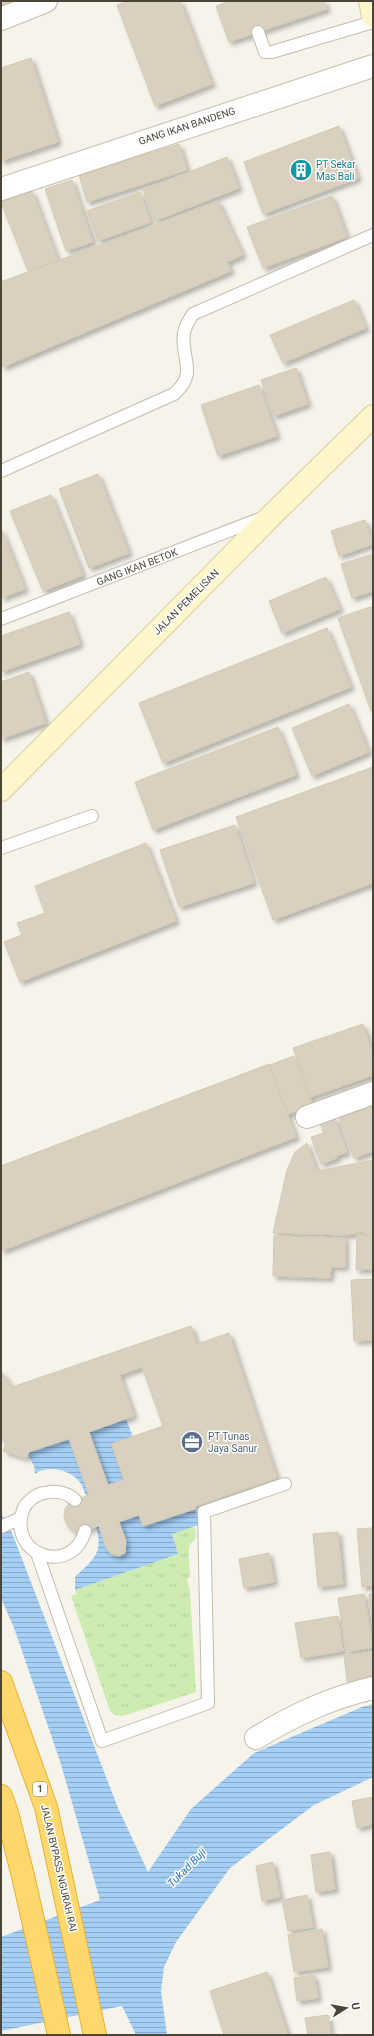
<svg xmlns="http://www.w3.org/2000/svg" width="374" height="2036" viewBox="0 0 374 2036" font-family="Roboto,sans-serif">
<defs>
<pattern id="grass-tufts" width="24" height="20" patternUnits="userSpaceOnUse"><rect width="24" height="20" fill="#ceecb2"/><path d="M3 7l-1-3M5 7V3M7 7l1-3M15 17l-1-3M17 17v-4M19 17l1-3" fill="none" stroke="#b2cc9a"/></pattern>
<pattern id="water-rules" width="6" height="5" patternUnits="userSpaceOnUse"><rect width="6" height="5" fill="#a5cff5"/><path d="M0 2.5h6" fill="none" stroke="#88aac7"/></pattern>
<filter id="shadow"><feDropShadow dx="3.5" dy="3.5" stdDeviation="2" flood-color="#0004"/></filter>
</defs>
<rect width="100%" height="100%" fill="#f6f3eb"/>
<path fill="url(#grass-tufts)" d="M194,1526C200,1544 189,1539 189,1550C188,1558 190,1568 190,1577L187,1580L190,1591L196,1692L123,1716L115,1715L110,1711L71,1596L77,1594L75,1590L178,1554L172,1534Z"/>
<g fill="url(#water-rules)">
<path d="M126,1419L133,1437L124,1480L108,1485L89,1432Z"/>
<path d="M69,1439L89,1495L86,1496C84,1492 83,1487 81,1484C73,1470 47,1464 35,1474L34,1466L28,1455L29,1452Z"/>
<path d="M195,1509L201,1524L172,1534L178,1554L75,1590V1577C93,1560 104,1553 96,1527L99,1526C103,1539 104,1552 119,1556L125,1553L126,1541L119,1522L139,1515L143,1526Z"/>
<path d="M1,1513L12,1533L118,1808L148,1872L191,1809L254,1753L362,1707L373,1704V1777L314,1805L230,1868L176,1942L164,1967L161,1991L167,2035H136L122,2006L1,2031V1937L100,1900L60,1761L14,1628L1,1598Z"/>
</g>
<g fill="#d9d0bf" stroke="#d4c9b2" fill-rule="evenodd" filter="url(#shadow)">
<path d="M1,1H24L1,9Z"/>
<path d="M128,1H180L212,84L155,106L117,5Z"/>
<path d="M230,1H324L327,9L229,42L216,6Z"/>
<path d="M31,58L58,142L1,161V68Z"/>
<path d="M339,126L358,178L263,214L244,162Z"/>
<path d="M179,144L187,170L87,202L79,175Z"/>
<path d="M227,157L239,188L155,221L143,190Z"/>
<path d="M72,180L93,242L66,251L45,189Z"/>
<path d="M32,191L58,260L28,271L1,202Z"/>
<path d="M140,192L151,222L98,241L87,211Z"/>
<path d="M332,196L347,237L263,268L247,227Z"/>
<path d="M218,201L243,255L227,262L231,271L3,367L1,361V282Z"/>
<path d="M354,300L366,328L283,363L270,335Z"/>
<path d="M296,368L308,404L274,416L261,380Z"/>
<path d="M259,385L277,436L218,456L201,405Z"/>
<path d="M98,474L129,553L89,568L59,489Z"/>
<path d="M51,495L83,575L43,591L10,511Z"/>
<path d="M365,520L373,544L339,556L331,531Z"/>
<path d="M1,528L25,589L1,598Z"/>
<path d="M373,554V591L352,598L341,564Z"/>
<path d="M326,577L340,609L282,633L269,601Z"/>
<path d="M373,606V710L371,711L338,618Z"/>
<path d="M69,612L80,644L1,672V636Z"/>
<path d="M327,628L351,687L163,763L139,703Z"/>
<path d="M29,672L46,723L1,739V682Z"/>
<path d="M349,704L369,752L312,776L292,728Z"/>
<path d="M278,727L296,775L153,830L135,782Z"/>
<path d="M373,767V883L273,920L236,817Z"/>
<path d="M235,825L254,883L179,907L160,850Z"/>
<path d="M146,843L176,921L20,982L4,942L22,935L17,923L45,913L35,886Z"/>
<path d="M363,1024L373,1054V1075L311,1097L293,1048Z"/>
<path d="M294,1056L313,1105L288,1114L270,1065Z"/>
<path d="M269,1064L296,1137L1,1251V1166Z"/>
<path d="M367,1101L369,1107L373,1106V1151L354,1158L337,1112Z"/>
<path d="M335,1118L347,1152L336,1156L337,1158L321,1164L311,1137L324,1133L320,1123Z"/>
<path d="M307,1143L317,1171L373,1160V1235H364L363,1232L347,1235L273,1233L287,1170L295,1152Z"/>
<path d="M357,1235H373V1269L356,1270Z"/>
<path d="M274,1236L345,1238V1267H331L330,1278L273,1276Z"/>
<path d="M373,1279V1340L354,1341L351,1280Z"/>
<path d="M191,1326L197,1344L229,1333L277,1478L196,1506L195,1509L143,1526L139,1515L119,1522L126,1541L125,1553L119,1556L111,1554L106,1548L99,1526L81,1532L73,1531L67,1525L64,1517L65,1509L70,1502L89,1495L69,1439L29,1452L26,1458L3,1451L6,1444L1,1438V1371L12,1387ZM142,1367L163,1426L111,1444L124,1480L108,1485L89,1432L134,1416L120,1375Z"/>
<path d="M373,1528V1586L362,1587L357,1529Z"/>
<path d="M338,1532L343,1584L318,1587L313,1534Z"/>
<path d="M269,1553L274,1582L244,1588L239,1559Z"/>
<path d="M364,1594L373,1647L346,1652L338,1598Z"/>
<path d="M369,1594H373V1629Z"/>
<path d="M338,1616L343,1651L301,1658L295,1623Z"/>
<path d="M373,1652V1683L348,1687L344,1656Z"/>
<path d="M373,1797V1824L357,1828L352,1801Z"/>
<path d="M330,1852L335,1889L316,1892L311,1855Z"/>
<path d="M273,1862L280,1897L262,1901L256,1866Z"/>
<path d="M307,1895L313,1927L288,1931L282,1900Z"/>
<path d="M322,1929L328,1967L294,1972L288,1935Z"/>
<path d="M267,1972L288,2035H224L210,1991Z"/>
<path d="M314,1975L318,1998L297,2001L294,1978Z"/>
<path d="M328,2015L331,2035H308L305,2018Z"/>
</g>
<g fill="none" stroke-linecap="round" stroke-linejoin="round">
<g stroke="#c2bcac" stroke-width="14">
<g id="lane">
<path d="M258,32L265,52H272L373,22"/>
<path d="M1,471L174,394C199,372 180,359 184,333C185,326 189,320 193,314L373,235"/>
<path d="M1,619L262,518"/>
<path d="M1,848L92,816"/>
<path d="M75,1500C67,1492 55,1490 44,1493C36,1494 26,1502 23,1510C7,1556 72,1577 85,1531"/>
<path d="M1,1527L21,1518"/>
<path d="M37,1553L102,1741L208,1703L204,1512L285,1484"/>
</g>
</g>
<g stroke="#c2bcac" stroke-width="24">
<g id="street">
<path d="M1,19L46,1"/>
<path d="M1,189L373,66"/>
<path d="M307,1117L373,1093"/>
<path d="M256,1738C296,1714 328,1699 373,1688"/>
</g>
</g>
<g stroke="#d8cb98" stroke-width="24">
<g id="secondary">
<path d="M370,1L373,16"/>
<path d="M1,790L273,514L373,416"/>
</g>
</g>
<g stroke="#e7b134" stroke-width="24">
<g id="highway">
<path d="M1,1682L46,1807L95,2035"/>
<path d="M1,1796L7,1813L23,1876L59,2035"/>
</g>
</g>
<use href="#lane" stroke="#fff" stroke-width="12"/>
<use href="#street" stroke="#fff" stroke-width="22"/>
<use href="#secondary" stroke="#fff6cc" stroke-width="22"/>
<use href="#highway" stroke="#ffd86d" stroke-width="22"/>
</g>
<defs>
<g id="building-disc" transform="scale(1.15)"><circle r="9.5" fill="#0f9aa8" stroke="#fff"/><path d="M-4-6H4V6H1V3H-1V6H-4ZM-2.5-4.3h1.7v1.8h-1.7ZM.8-4.3h1.7v1.8H.8ZM-2.5-1h1.7V.8h-1.7ZM.8-1h1.7V.8H.8Z" fill="#fff"/></g>
<g id="office-disc" transform="scale(1.15)"><circle r="9.5" fill="#5c6f8a" stroke="#fff"/><path d="M-6-3h4V-5.5h4V-3h4V5H-6ZM-1-4.5V-3h2v-1.5ZM-6 0V1H6V0Z" fill="#fff"/></g>
</defs>
<g fill-rule="evenodd">
<use href="#building-disc" x="301" y="170"/>
<use href="#office-disc" x="192" y="1442"/>
</g>
<g text-anchor="middle" dominant-baseline="central" stroke-width="3" stroke-linejoin="round" paint-order="stroke">
<rect fill="#fff" stroke="#817d74" stroke-width="1" x="33" y="1782" width="14" height="14" rx="3"/>
<g font-size="9" font-weight="bold" fill="#4b4538">
<text x="40" y="1789">1</text>
</g>
<g font-size="10" fill="#4b4538" stroke="#fff">
<text transform="translate(187 126) rotate(-18)">GANG IKAN BANDENG</text>
<text transform="translate(137 567) rotate(-21)">GANG IKAN BETOK</text>
<text transform="translate(186 602) rotate(-45)">JALAN PEMELISAN</text>
<text transform="translate(59 1868) rotate(77)">JALAN BYPASS NGURAH RAI</text>
</g>
<g font-size="10" fill="#0d838f" stroke="#fff" text-anchor="start">
<text x="316" y="164">PT Sekar<tspan x="316" dy="12">Mas Bali</tspan></text>
</g>
<g font-size="10" fill="#4e5e75" stroke="#fff" text-anchor="start">
<text x="208" y="1436">PT Tunas<tspan x="208" dy="12">Jaya Sanur</tspan></text>
</g>
<g font-size="11" font-style="italic" fill="#2975bf" stroke="#fff">
<text transform="translate(187 1868) rotate(-45)">Tukad Buji</text>
</g>
</g>
<rect width="374" height="2036" fill="none" stroke="#4b4538" stroke-width="4"/>
<g transform="translate(346 2008) rotate(79)" stroke="#ffffff" stroke-width="3" paint-order="stroke">
<path d="M0-3L7 15L0 10L-7 15Z" fill="#4b4538"/>
<text y="-6" font-size="11" font-weight="bold" text-anchor="middle" fill="#4b4538">U</text>
</g>
</svg>
